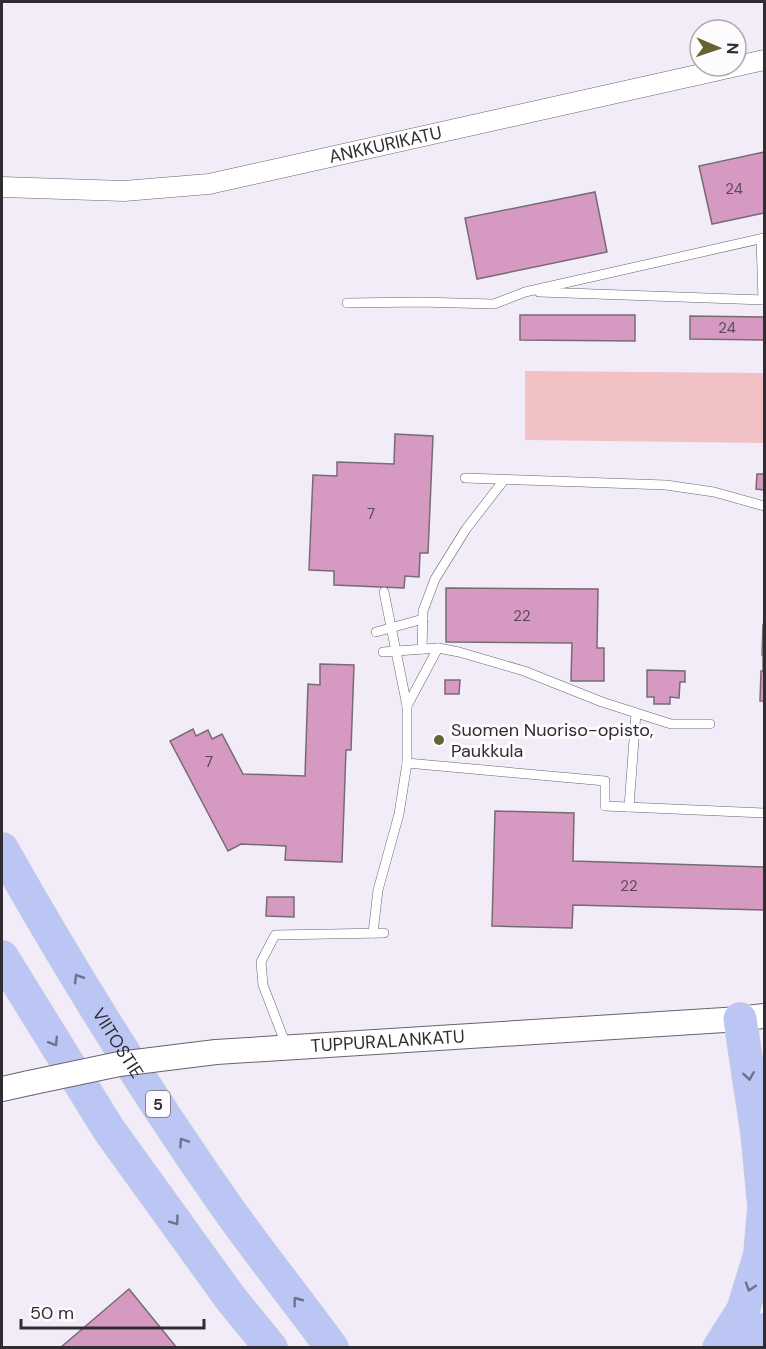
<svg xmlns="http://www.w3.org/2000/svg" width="766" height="1349" viewBox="0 0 766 1349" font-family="'DM Sans',sans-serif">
<rect width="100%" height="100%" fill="#f2ecf9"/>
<path fill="#f1c1c6" d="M525,371L764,373V443L525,440Z"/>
<g fill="#d69ac2" stroke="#776b73" stroke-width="1.5">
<path d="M764,152V213L712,224L699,166Z"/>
<path d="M595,192L607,252L477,279L465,218Z"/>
<path d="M520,315H635V341L520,340Z"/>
<path d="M690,316L764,317V340L690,339Z"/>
<path d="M395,434L433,436L428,553H420L419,577L405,576L404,588L334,585V571L309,570L313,475L337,476V462L394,464Z"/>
<path d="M757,474H764V490L756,489Z"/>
<path d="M446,588L598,589L597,648H604V681H571L572,643L446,642Z"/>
<path d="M763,625L764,626V701H760L761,671H763V655H762Z"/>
<path d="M320,664L354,665L351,750H346L342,862L285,860L286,846L241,844L228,851L170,741L193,729L196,736L208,730L212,739L222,734L243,774L305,776L308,684L320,685Z"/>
<path d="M647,670L685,671V682H680L679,698L670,697V704H654V697H647Z"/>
<path d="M445,680H460L459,694H445Z"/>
<path d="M495,811L574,813L573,861L764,867V910L573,905L572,928L492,926Z"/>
<path d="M267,897H294V917L266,916Z"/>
<path d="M129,1289L177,1348H60Z"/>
</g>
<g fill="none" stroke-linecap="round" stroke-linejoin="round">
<g stroke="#68636e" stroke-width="10">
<g id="service">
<path d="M761,239L763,300"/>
<path d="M539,292L764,300"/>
<path d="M347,303L420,302L494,304L525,292L764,238"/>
<path d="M465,478L666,485L714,492L764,506"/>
<path d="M384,592L407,706"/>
<path d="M376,632L423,619"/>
<path d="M438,648L407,706V763L605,781V806L764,813"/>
<path d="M422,649L423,611L435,579L466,529L504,480"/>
<path d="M383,652L438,648L459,652L524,671L602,702L671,724H710"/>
<path d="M629,807L636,713"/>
<path d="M373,933L378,890L399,814L407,763"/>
<path d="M286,1045L263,985L261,962L275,935L384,933"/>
</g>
</g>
<g stroke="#68636e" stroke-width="21">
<g id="minor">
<path id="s1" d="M2,187L124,191L209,184L764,60"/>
</g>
</g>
<g stroke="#68636e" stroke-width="26">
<g id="tertiary">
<path id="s2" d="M216,1052L740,1019L764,1016"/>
<path d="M2,1089L29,1083"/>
</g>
</g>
<g stroke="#d1d1d2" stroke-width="34">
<g id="trunk">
<path id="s3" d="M2,849C71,971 145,1091 226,1206C260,1254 297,1300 332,1348"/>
<path d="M2,957L109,1130L231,1299L271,1348"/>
<path d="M740,1019L757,1132L764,1205"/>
<path d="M719,1348L743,1310L760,1255L764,1209"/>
<path d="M755,1348L764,1330"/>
</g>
</g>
<use href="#service" stroke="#fff" stroke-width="9"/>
<use href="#minor" stroke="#fff" stroke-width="20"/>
<use href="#tertiary" stroke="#fff" stroke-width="24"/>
<use href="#trunk" stroke="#bcc6f4" stroke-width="33"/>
<g stroke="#68636e" stroke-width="26" stroke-linecap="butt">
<path id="tertiary-bridge" d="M29,1083L119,1064L216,1052"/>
</g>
<use href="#tertiary-bridge" stroke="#fff" stroke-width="24"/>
</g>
<defs><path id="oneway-chevron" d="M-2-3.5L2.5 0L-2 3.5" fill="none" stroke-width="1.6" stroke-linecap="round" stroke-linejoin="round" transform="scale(1.5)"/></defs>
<g stroke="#6f7289">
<use href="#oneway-chevron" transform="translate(78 978) rotate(-121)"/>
<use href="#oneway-chevron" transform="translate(54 1042) rotate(58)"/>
<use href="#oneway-chevron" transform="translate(749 1076) rotate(81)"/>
<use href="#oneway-chevron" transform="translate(183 1142) rotate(-124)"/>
<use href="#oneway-chevron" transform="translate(175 1221) rotate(54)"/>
<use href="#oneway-chevron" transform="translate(750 1287) rotate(108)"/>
<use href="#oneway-chevron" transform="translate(297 1301) rotate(-127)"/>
</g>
<circle fill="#656431" stroke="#fdfbfe" stroke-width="2" cx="439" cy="740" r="6"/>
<g text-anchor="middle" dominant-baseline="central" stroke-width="6" stroke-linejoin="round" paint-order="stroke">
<g font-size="15" fill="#5a4856">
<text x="734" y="189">24</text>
<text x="727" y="328">24</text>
<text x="371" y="514">7</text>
<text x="522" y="616">22</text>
<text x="209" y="762">7</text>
<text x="629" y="886">22</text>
</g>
<rect fill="#fdfbfe" stroke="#6e6b6f" stroke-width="1.5" x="146" y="1091" width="24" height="26" rx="4.5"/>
<g font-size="16" font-weight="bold" fill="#302d32">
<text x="158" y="1104">5</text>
</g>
<g font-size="18" fill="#302d32" stroke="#fdfbfe">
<text stroke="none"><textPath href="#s1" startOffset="388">ANKKURIKATU</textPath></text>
<text stroke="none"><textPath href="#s2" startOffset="172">TUPPURALANKATU</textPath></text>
<text stroke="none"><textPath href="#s3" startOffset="226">VIITOSTIE</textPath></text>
</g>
<g font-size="18" fill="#302d32" stroke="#fdfbfe" text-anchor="start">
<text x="451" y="730">Suomen Nuoriso-opisto,<tspan x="451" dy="21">Paukkula</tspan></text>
</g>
</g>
<rect width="766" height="1349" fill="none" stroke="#302d32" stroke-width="6"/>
<g transform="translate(718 48) rotate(92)"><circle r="28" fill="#fdfbfe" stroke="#aba9ac" stroke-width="1.5"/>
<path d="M0-4.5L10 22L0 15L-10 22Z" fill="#656431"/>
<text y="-9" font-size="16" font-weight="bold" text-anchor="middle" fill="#302d32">N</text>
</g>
<path d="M21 1319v9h183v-9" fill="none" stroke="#302d32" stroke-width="3"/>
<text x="30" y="1319" font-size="18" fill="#302d32" stroke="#fdfbfe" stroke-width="4.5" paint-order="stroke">50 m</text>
</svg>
